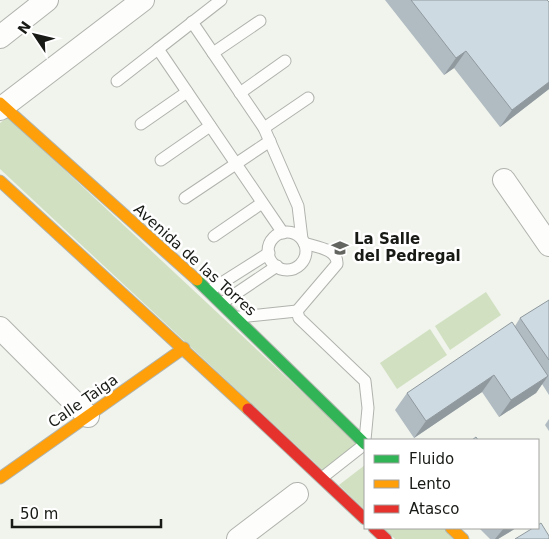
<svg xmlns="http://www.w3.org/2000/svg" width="549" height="539" viewBox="0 0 549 539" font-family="'DejaVu Sans',sans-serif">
<rect width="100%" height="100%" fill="#f0f4ec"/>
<g fill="#d1e0c1">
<path d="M8,117L359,445L326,473L0,169V123Z"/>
<path d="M486,292L501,315L450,350L435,326Z"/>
<path d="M430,329L447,355L397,389L380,363Z"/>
<path d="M365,465V510L339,485Z"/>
<path d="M383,528H446L457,539H395Z"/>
</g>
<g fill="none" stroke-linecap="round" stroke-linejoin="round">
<g stroke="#b0b3ad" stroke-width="13">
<g id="lane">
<path d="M221,0L158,49L283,233"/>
<path d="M192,22L264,128L298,206L302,239"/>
<path d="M213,53L260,21"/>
<path d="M117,81L158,49"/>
<path d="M240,93L285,61"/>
<path d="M141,124L187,92"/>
<path d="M264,128L308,98"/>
<path d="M161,160L210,126"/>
<path d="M185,198L270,141"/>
<circle cx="287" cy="251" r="19"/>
<path d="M214,236L262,203"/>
<path d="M304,243C316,247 338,249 337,264L297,311L299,318L365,381L368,408L365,440"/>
<path d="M209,291L269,253"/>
<path d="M222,303L277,266"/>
<path d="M239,317L297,311"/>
<path d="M323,477L365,444"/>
</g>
</g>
<g stroke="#b0b3ad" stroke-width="24">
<g id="street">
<path d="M0,37L47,0"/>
<path d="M0,109L143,0"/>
<path d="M504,180L549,245"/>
<path d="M0,328L88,416"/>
<path d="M238,539L297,494"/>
</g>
</g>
<g stroke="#b0b3ad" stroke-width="13">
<path id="fast" d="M197,280L365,444"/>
</g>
<g stroke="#b0b3ad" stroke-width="13">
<g id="slow">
<path d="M0,103L197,280"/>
<path d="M0,181L248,409"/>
<path d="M0,478L184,348"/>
<path d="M451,528L463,539"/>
</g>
</g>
<g stroke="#b0b3ad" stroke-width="13">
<g id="jam">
<path d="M248,409L365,519"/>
<path d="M374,528L386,539"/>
</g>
</g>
<use href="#lane" stroke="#fdfdfc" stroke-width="11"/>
<use href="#street" stroke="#fdfdfc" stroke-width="22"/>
<use href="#fast" stroke="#30b455" stroke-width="11"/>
<use href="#slow" stroke="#ff9f0a" stroke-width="11"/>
<use href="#jam" stroke="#e5322d" stroke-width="11"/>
</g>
<g fill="#b1bbc2">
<path d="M385,0H547L549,3V89L500,127L454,68L444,75Z"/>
<path d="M549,300V395L542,384L536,393L499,417L482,392L414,438L395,410L407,393L515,326L520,318Z"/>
<path d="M549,419V431L545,425Z"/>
<path d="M479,528H516L498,539H490Z"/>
</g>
<g fill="#90999e">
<path d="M466,51L454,68L444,75L456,58Z"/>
<path d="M549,82V89L500,127L512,110Z"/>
<path d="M494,375L482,392L414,438L426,421Z"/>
<path d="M548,376L536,393L499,417L511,400Z"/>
<path d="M504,528H516L498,539H495Z"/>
</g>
<g fill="#cedae2" stroke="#90999e">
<path d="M411,0H547L549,2V82L512,110L466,51L456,58Z"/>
<path d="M549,300V360L520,318Z"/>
<path d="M512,322L548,376L511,400L494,375L426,421L407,393Z"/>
<path d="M476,437L478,440H472Z"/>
<path d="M541,523L549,536V539H515L533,528H538V525Z"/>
</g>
<defs>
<g id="school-bare" transform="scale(1.35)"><path d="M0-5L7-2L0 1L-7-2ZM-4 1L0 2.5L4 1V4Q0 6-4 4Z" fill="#636660" stroke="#fff" stroke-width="2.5" paint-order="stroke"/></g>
</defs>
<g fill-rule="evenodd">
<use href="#school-bare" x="340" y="248"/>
</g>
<g text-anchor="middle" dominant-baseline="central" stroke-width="5" stroke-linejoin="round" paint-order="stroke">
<g font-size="15" font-weight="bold" fill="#171a15" stroke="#fff" text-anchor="start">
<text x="354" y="239">La Salle<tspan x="354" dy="17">del Pedregal</tspan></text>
</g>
<g font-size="15" fill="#171a15" stroke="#fff">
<text transform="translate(195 260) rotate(42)">Avenida de las Torres</text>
<text transform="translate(83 401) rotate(-35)">Calle Taiga</text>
</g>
</g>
<rect x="364" y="439" width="175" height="90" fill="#ffffff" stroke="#a2a3a1"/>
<rect x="374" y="455" width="25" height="8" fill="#30b455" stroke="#a2a3a1"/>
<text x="409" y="464" font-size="15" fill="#171a15">Fluido</text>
<rect x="374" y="480" width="25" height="8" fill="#ff9f0a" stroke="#a2a3a1"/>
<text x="409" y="489" font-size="15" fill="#171a15">Lento</text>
<rect x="374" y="505" width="25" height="8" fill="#e5322d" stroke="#a2a3a1"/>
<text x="409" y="514" font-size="15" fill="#171a15">Atasco</text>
<g transform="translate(35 35) rotate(305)" stroke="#ffffff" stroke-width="4" paint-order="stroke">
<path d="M0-4L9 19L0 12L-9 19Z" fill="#171a15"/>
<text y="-8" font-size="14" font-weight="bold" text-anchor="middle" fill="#171a15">N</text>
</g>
<path d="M12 519v8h149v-8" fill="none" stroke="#171a15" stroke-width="2.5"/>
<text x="20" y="519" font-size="15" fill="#171a15" stroke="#ffffff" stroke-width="4" paint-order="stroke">50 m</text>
</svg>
